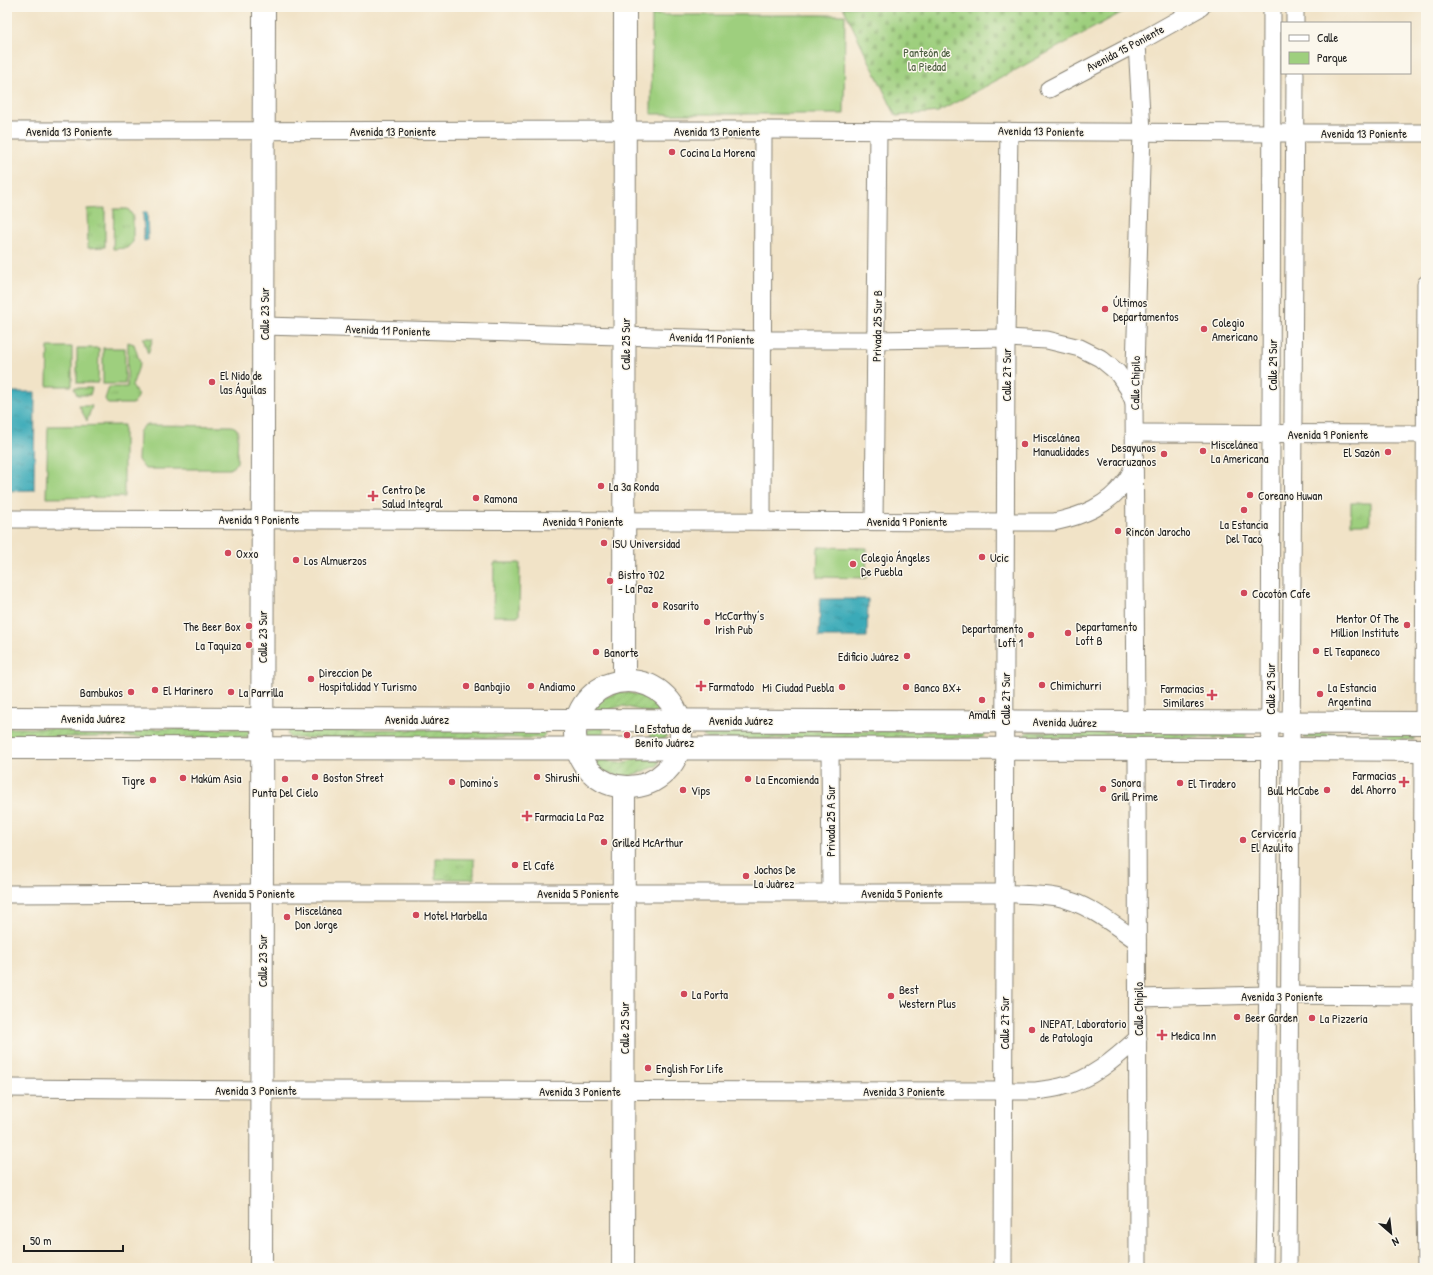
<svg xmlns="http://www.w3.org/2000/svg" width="1433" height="1275" viewBox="0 0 1433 1275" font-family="'Patrick Hand',sans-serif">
<defs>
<pattern id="grass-tufts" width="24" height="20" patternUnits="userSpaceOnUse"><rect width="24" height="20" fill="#9ecf7e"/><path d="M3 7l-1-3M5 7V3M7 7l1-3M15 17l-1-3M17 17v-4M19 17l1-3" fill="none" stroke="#88b16c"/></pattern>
<pattern id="cemetery-stones" width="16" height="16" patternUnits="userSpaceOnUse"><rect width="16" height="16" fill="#9ecf7e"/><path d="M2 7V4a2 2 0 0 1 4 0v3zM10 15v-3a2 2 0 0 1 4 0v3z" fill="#88b16c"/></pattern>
<pattern id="garden-furrows" width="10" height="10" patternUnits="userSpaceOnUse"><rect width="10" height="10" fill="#9ecf7e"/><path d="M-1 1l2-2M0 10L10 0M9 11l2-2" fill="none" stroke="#88b16c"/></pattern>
<pattern id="water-ripples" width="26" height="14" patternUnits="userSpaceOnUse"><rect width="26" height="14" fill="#3aaab8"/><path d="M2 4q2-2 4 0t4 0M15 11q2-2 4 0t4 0" fill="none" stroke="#308a95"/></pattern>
</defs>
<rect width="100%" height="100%" fill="#fbf7ec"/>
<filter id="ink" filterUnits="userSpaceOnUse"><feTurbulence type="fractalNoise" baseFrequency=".025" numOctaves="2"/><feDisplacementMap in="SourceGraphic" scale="8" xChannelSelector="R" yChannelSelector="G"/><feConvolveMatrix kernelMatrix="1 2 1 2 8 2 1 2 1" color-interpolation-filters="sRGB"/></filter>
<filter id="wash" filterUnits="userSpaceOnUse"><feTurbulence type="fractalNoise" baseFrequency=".012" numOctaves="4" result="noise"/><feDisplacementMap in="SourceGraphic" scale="16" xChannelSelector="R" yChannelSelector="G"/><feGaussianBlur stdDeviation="0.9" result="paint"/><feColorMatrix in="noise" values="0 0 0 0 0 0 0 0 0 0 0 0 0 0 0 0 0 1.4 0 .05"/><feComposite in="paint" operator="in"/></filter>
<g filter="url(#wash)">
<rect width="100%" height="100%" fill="#f1e3c7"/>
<g fill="url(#grass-tufts)" stroke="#5d764d">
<path d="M105,208V247L88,248L87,209Z"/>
<path d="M114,209H128L133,216V242L127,248L113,249Z"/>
<path d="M143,338H153L148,354Z"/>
<path d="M128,342L134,344L140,363L132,386L138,395L133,404H108L105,399L109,387H127Z"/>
<path d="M74,388H92L90,395H77Z"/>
<path d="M79,406H92L87,421Z"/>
<rect x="1351" y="503" width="19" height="21"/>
<path d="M436,858L474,859V879H436Z"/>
</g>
<path fill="url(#cemetery-stones)" stroke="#5d764d" d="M843,7H1132L938,112L896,116Z"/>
<g fill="#9ecf7e" stroke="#5d764d">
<path d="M652,15H845L844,114H651Z"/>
<path d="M48,347H72V386H47Z"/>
<path d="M77,348H99L98,383H77Z"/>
<rect x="103" y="348" width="22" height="36"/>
<path d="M124,425V497L46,498L48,426Z"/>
<path d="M145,425L232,426L236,428L238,432L237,462L234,467L229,469H145L138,460L139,432Z"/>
<path d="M818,547L867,548L866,578L817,577Z"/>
<path d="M494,563H520L519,616H493Z"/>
</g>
<g fill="url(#garden-furrows)" stroke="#5d764d">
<path d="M619,692C628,691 655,699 660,706V710L654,714L623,706L618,707L595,715L589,709L591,703Z"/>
<path d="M603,726L604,743L586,739L585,734L586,730Z"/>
<path d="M650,726L667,731V735L665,739L650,742Z"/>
<path d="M7,728L249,729L251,734L248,737H7Z"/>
<path d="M541,729L544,731L545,734L542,738H290L287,734L289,730Z"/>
<path d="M705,731H984L985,735L982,738L707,739L703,736Z"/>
<path d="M1027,732L1246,733V738H1025L1024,735Z"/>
<path d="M1304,733L1415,734L1414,740L1303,738Z"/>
<path d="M653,754L659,759V763L657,766L624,778L593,768C585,764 589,759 595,755L617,763H622Z"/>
</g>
<g fill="url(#water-ripples)" stroke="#2b636a">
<path d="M143,212H147L148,240L144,241Z"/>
<path d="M7,392H35L34,490L7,491Z"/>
<path d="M820,599H868L867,637H819Z"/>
</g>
</g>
<g filter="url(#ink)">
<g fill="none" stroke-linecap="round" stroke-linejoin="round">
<g stroke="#868072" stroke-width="19">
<g id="minor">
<path d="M1295,23V7"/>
<path d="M1049,89L1137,43L1201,7"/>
<path d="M7,131L763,130L1272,133H1426"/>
<path d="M264,326L762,340H876L1006,338L1047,340L1080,348L1100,358L1117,372L1128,388L1134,402"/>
<path d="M1135,433L1426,434"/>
<path d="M7,519L1054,522C1082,516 1108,506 1125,482C1130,477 1132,469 1135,463"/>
<path d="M762,521L763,130"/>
<path d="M874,521L878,131"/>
<path d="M1136,723L1134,402L1142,132L1137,43"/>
<path d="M1424,723L1426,284"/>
<path d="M830,749L831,893"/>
<path d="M1137,749C1138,922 1138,1095 1138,1268"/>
<path d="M1423,750L1422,996L1426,1268"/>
<path d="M7,894L262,893H1004C1022,895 1040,894 1057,897C1087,903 1113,924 1137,941"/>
<path d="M1139,998L1268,995L1426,996"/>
<path d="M7,1088L261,1090L1035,1091C1043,1090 1052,1089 1060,1087C1091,1080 1115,1059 1138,1038"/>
<path d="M1003,1268L1006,338L1009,131"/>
<path d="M1264,1268C1271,848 1271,427 1272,7"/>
<path d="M1288,1268L1295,73"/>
</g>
</g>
<g stroke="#868072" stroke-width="24">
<g id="major">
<path d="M624,680L625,7"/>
<circle cx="628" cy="734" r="53"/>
<path d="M7,718L1426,723"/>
<path d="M7,748L1292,749L1426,750"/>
<path d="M261,1268L264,7"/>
<path d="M623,1268L624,787"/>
</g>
</g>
<use href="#minor" stroke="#fff" stroke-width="17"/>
<use href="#major" stroke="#fff" stroke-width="22"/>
</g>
</g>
<g fill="#d1495b" stroke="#fbf7ec" stroke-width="1.5">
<circle cx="672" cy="152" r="4"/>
<circle cx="1105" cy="309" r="4"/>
<circle cx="1204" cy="329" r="4"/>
<circle cx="212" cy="382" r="4"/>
<circle cx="1025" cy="444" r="4"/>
<circle cx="1203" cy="451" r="4"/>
<circle cx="1388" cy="452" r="4"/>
<circle cx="1164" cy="454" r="4"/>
<circle cx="601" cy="486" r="4"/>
<circle cx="1250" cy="495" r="4"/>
<path d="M371 490h4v4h4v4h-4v4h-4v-4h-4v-4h4z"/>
<circle cx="476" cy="498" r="4"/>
<circle cx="1244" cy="510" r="4"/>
<circle cx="1118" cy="531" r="4"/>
<circle cx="604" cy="543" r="4"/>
<circle cx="228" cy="553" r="4"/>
<circle cx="982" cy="557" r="4"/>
<circle cx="296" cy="560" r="4"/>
<circle cx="853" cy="564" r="4"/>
<circle cx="610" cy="581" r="4"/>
<circle cx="1244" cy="593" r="4"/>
<circle cx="655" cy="605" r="4"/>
<circle cx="707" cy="622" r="4"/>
<circle cx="1407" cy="625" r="4"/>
<circle cx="249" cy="626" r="4"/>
<circle cx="1068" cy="633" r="4"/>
<circle cx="1031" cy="635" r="4"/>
<circle cx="249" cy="645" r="4"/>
<circle cx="1316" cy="651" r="4"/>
<circle cx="596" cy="652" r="4"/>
<circle cx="907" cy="656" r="4"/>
<circle cx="311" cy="679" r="4"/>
<circle cx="1042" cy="685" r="4"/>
<circle cx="466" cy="686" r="4"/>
<circle cx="531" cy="686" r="4"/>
<path d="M699 680h4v4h4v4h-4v4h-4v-4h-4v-4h4z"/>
<circle cx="842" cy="687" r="4"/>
<circle cx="906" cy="687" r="4"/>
<circle cx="155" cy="690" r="4"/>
<circle cx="131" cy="692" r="4"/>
<circle cx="231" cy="692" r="4"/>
<circle cx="1320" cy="694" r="4"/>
<path d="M1210 689h4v4h4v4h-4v4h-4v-4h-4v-4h4z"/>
<circle cx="982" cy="700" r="4"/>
<circle cx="627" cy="735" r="4"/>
<circle cx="315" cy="777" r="4"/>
<circle cx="537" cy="777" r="4"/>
<circle cx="183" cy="778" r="4"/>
<circle cx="285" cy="779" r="4"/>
<circle cx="748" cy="779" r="4"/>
<circle cx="153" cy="780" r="4"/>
<circle cx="452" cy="782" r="4"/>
<path d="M1402 776h4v4h4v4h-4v4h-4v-4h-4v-4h4z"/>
<circle cx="1180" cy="783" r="4"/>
<circle cx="1103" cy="789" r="4"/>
<circle cx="683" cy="790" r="4"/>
<circle cx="1327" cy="790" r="4"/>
<path d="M525 810h4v4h4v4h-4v4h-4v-4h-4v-4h4z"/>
<circle cx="1243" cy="840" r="4"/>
<circle cx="604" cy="842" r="4"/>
<circle cx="515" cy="865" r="4"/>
<circle cx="746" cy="876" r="4"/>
<circle cx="416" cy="915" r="4"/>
<circle cx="287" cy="917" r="4"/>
<circle cx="684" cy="994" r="4"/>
<circle cx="891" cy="996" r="4"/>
<circle cx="1237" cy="1017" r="4"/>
<circle cx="1312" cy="1018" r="4"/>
<circle cx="1032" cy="1030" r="4"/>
<path d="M1160 1029h4v4h4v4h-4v4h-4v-4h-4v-4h4z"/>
<circle cx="648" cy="1068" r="4"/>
</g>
<g text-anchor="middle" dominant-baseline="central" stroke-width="3" stroke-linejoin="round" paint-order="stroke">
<g font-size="12" fill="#1c1c1c" stroke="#fbf7ec">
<text transform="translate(1125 48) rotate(-28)">Avenida 15 Poniente</text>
<text x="69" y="131">Avenida 13 Poniente</text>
<text x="393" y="131">Avenida 13 Poniente</text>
<text x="717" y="131">Avenida 13 Poniente</text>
<text transform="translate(1041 131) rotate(1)">Avenida 13 Poniente</text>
<text x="1364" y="133">Avenida 13 Poniente</text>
<text transform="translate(264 314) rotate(-90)">Calle 23 Sur</text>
<text transform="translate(877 326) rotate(-89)">Privada 25 Sur B</text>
<text transform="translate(388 330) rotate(2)">Avenida 11 Poniente</text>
<text transform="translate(712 338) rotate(2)">Avenida 11 Poniente</text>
<text transform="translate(625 344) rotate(-90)">Calle 25 Sur</text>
<text transform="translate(1272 365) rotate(-90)">Calle 29 Sur</text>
<text transform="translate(1006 375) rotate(-90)">Calle 27 Sur</text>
<text transform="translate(1135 383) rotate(-89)">Calle Chipilo</text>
<text x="1328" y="434">Avenida 9 Poniente</text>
<text x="259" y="519">Avenida 9 Poniente</text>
<text x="583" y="521">Avenida 9 Poniente</text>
<text x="907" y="521">Avenida 9 Poniente</text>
<text transform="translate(262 637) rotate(-90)">Calle 23 Sur</text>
<text transform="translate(1270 689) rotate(-90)">Calle 29 Sur</text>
<text transform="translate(1005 699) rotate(-90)">Calle 27 Sur</text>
<text x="93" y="718">Avenida Juárez</text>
<text x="417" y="719">Avenida Juárez</text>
<text x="741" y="720">Avenida Juárez</text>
<text transform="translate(1065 722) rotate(1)">Avenida Juárez</text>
<text transform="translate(830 821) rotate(-90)">Privada 25 A Sur</text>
<text x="254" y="893">Avenida 5 Poniente</text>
<text x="578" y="893">Avenida 5 Poniente</text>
<text x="902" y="893">Avenida 5 Poniente</text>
<text transform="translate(262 961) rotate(-90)">Calle 23 Sur</text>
<text x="1282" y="996">Avenida 3 Poniente</text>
<text transform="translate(1138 1009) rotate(-90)">Calle Chipilo</text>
<text transform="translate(1004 1023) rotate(-90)">Calle 27 Sur</text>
<text transform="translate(624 1028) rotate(-90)">Calle 25 Sur</text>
<text x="256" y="1090">Avenida 3 Poniente</text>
<text x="580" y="1091">Avenida 3 Poniente</text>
<text x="904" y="1091">Avenida 3 Poniente</text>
</g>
<g font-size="12" fill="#4a5b3e" stroke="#fbf7ec">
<text x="927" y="52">Panteón de<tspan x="927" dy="14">la Piedad</tspan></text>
</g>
<g font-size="12" fill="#1c1c1c" stroke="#fbf7ec" text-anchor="start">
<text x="680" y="152">Cocina La Morena</text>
<text x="1113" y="302">Últimos<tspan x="1113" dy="14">Departamentos</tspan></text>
<text x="1212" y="322">Colegio<tspan x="1212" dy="14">Americano</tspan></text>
<text x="220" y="375">El Nido de<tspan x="220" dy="14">las Águilas</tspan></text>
<text x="1033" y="437">Miscelánea<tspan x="1033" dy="14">Manualidades</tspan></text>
<text x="1211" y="444">Miscelánea<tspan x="1211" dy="14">La Americana</tspan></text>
<text x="1156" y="447" text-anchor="end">Desayunos<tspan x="1156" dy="14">Veracruzanos</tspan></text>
<text x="1380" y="452" text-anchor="end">El Sazón</text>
<text x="609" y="486">La 3a Ronda</text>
<text x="382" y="489">Centro De<tspan x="382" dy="14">Salud Integral</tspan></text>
<text x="1258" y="495">Coreano Huwan</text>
<text x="484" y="498">Ramona</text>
<text x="1244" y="524" text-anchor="middle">La Estancia<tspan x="1244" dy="14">Del Taco</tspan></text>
<text x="1126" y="531">Rincón Jarocho</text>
<text x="612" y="543">ISU Universidad</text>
<text x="236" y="553">Oxxo</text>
<text x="861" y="557">Colegio Ángeles<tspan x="861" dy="14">De Puebla</tspan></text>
<text x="990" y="557">Ucic</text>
<text x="304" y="560">Los Almuerzos</text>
<text x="618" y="574">Bistro 702<tspan x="618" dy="14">- La Paz</tspan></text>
<text x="1252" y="593">Cocotón Cafe</text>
<text x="663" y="605">Rosarito</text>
<text x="715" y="615">McCarthy’s<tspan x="715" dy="14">Irish Pub</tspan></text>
<text x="1399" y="618" text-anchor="end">Mentor Of The<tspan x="1399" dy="14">Million Institute</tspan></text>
<text x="241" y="626" text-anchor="end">The Beer Box</text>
<text x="1076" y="626">Departamento<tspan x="1076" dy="14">Loft B</tspan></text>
<text x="1023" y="628" text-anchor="end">Departamento<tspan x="1023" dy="14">Loft 1</tspan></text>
<text x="241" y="645" text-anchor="end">La Taquiza</text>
<text x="1324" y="651">El Teapaneco</text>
<text x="604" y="652">Banorte</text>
<text x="899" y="656" text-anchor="end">Edificio Juárez</text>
<text x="319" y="672">Direccion De<tspan x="319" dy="14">Hospitalidad Y Turismo</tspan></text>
<text x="1050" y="685">Chimichurri</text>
<text x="474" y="686">Banbajio</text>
<text x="539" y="686">Andiamo</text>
<text x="709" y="686">Farmatodo</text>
<text x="834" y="687" text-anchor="end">Mi Ciudad Puebla</text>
<text x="914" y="687">Banco BX+</text>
<text x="1328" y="687">La Estancia<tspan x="1328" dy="14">Argentina</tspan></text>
<text x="1204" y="688" text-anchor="end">Farmacias<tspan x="1204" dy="14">Similares</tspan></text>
<text x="163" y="690">El Marinero</text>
<text x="123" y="692" text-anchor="end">Bambukos</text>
<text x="239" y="692">La Parrilla</text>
<text x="982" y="714" text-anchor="middle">Amalfi</text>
<text x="635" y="728">La Estatua de<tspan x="635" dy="14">Benito Juárez</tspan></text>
<text x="1396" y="775" text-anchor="end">Farmacias<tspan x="1396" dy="14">del Ahorro</tspan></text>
<text x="323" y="777">Boston Street</text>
<text x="545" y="777">Shirushi</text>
<text x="191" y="778">Makúm Asia</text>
<text x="756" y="779">La Encomienda</text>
<text x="145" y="780" text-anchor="end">Tigre</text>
<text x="460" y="782">Domino's</text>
<text x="1111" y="782">Sonora<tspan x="1111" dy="14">Grill Prime</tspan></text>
<text x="1188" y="783">El Tiradero</text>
<text x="691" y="790">Vips</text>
<text x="1319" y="790" text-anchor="end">Bull McCabe</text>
<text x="285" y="792" text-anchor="middle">Punta Del Cielo</text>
<text x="535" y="816">Farmacia La Paz</text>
<text x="1251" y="833">Cervicería<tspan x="1251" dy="14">El Azulito</tspan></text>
<text x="612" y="842">Grilled McArthur</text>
<text x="523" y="865">El Café</text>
<text x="754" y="869">Jochos De<tspan x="754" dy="14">La Juàrez</tspan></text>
<text x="295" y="910">Miscelánea<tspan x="295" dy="14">Don Jorge</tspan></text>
<text x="424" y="915">Motel Marbella</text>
<text x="899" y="989">Best<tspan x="899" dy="14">Western Plus</tspan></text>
<text x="692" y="994">La Porta</text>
<text x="1245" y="1017">Beer Garden</text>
<text x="1320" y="1018">La Pizzería</text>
<text x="1040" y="1023">INEPAT, Laboratorio<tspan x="1040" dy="14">de Patología</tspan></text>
<text x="1171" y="1035">Medica Inn</text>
<text x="656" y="1068">English For Life</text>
</g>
</g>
<rect width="1433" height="1275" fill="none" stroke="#fbf7ec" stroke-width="24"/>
<rect x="1281" y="22" width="130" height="52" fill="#fbf7ec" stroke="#a29f99"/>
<rect x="1289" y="35" width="20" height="6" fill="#ffffff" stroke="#a29f99"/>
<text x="1317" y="42" font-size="12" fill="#1c1c1c">Calle</text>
<rect x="1289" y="52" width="20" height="12" fill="#9ecf7e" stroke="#a29f99"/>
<text x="1317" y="62" font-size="12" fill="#1c1c1c">Parque</text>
<g transform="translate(1391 1233) rotate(152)" stroke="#fbf7ec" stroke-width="3" paint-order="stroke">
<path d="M0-3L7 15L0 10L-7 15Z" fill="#1c1c1c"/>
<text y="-6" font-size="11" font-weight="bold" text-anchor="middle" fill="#1c1c1c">N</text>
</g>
<path d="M24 1245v6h99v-6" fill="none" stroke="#1c1c1c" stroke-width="2"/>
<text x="30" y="1245" font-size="12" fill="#1c1c1c" stroke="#fbf7ec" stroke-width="3" paint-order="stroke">50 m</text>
</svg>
